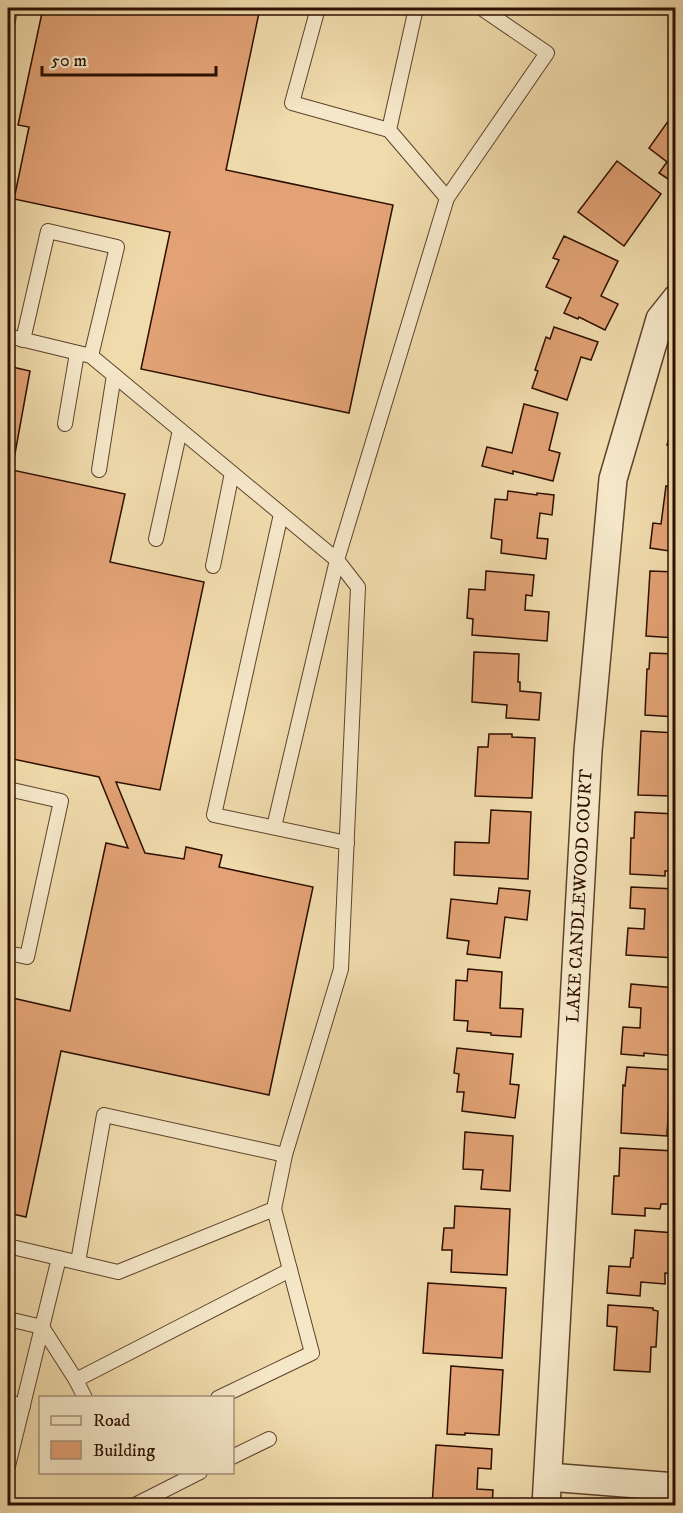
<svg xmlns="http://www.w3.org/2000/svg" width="683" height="1513" viewBox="0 0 683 1513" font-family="'IM FELL DW Pica',serif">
<rect width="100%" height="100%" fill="#f0dbac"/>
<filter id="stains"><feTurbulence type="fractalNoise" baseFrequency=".00333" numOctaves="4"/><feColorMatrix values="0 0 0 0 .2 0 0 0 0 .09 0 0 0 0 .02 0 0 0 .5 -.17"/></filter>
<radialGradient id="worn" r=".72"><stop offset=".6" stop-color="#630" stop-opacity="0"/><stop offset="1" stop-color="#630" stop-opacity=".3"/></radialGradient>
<g fill="#e2a275" stroke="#2d0f01" stroke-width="1.5">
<path d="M43,8H260L226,170L393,205L349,413L141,369L170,232L14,199L29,127L18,125Z"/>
<path d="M676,110V184L659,173L667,162L649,148Z"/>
<path d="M617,161L661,194L624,246L578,212Z"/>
<path d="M564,236L618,261L601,296L618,304L605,330L579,317L578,319L564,313L571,298L546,287L559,260L553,258Z"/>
<path d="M554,327L598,342L591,360L581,357L567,400L532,388L538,371L535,370L546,337L550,339Z"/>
<path d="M8,366L30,371L12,470L125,494L110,562L204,582L160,790L116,782L145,853L184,859L186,847L222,855L219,867L313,887L269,1095L61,1051L26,1217L8,1213V997L70,1011L106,843L128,848L99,777L8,758Z"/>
<path d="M524,404L558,413L549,450L560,453L553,481L513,471V474L482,466L487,447L512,453Z"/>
<path d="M674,423L676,424V468L669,466L675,447L667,445Z"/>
<path d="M666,486L676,488V552L650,548L653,523L661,524Z"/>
<path d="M508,491L537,495V493L554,495L552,515L540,513L537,538L548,539L546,559L501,553L502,540L491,538L495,499L507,500Z"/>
<path d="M486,571L534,575L532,596L526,595L525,610L549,612L547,641L472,635L473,619L467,618L469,589L485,590Z"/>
<path d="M650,571L676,572V638L646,636Z"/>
<path d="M474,652L519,654L518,682H520V691L541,693L539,720L506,718L507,705L472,702Z"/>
<path d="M650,653L676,654V717L645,715L647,669H649Z"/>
<path d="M641,731L676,733V776H674L672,796L638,795Z"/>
<path d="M489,734H512V737L535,738L532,798L475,796L478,747H488Z"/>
<path d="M491,810L531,812L528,879L454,875L455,842L489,843Z"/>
<path d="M635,812L676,814V871H665V876L630,874L631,838H634Z"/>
<path d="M631,887L676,889V958L626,955L628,928L644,929L645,909L630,908Z"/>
<path d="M499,888L530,891L527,920L505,917L500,958L467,954L469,941L447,938L451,899L497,904Z"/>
<path d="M468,969L502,972L500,1008L523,1009L521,1037L491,1035V1033L467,1031L468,1021L454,1020L456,980L467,981Z"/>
<path d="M631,984L676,988L675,1056L644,1053V1056L621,1054L623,1027L640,1028L641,1008L629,1007Z"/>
<path d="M457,1048L513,1054L510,1084L519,1085L515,1118L462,1111L464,1092H457L459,1074L454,1073Z"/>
<path d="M627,1067L676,1070V1098H669L667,1136L621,1133L623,1085L625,1086Z"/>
<path d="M465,1132L513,1136L510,1191L481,1189L483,1170L463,1169Z"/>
<path d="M620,1148L674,1151L671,1204H661L660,1209L645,1208V1216L612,1214L614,1176H619Z"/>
<path d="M455,1206L510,1209L507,1275L451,1272L452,1250H442L444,1228H454Z"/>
<path d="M635,1230L676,1233V1274L665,1273V1284L641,1282L640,1296L607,1293L609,1266L630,1267L631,1258H633Z"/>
<path d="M428,1283L506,1288L502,1358L423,1353Z"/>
<path d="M608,1305L653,1308V1310L658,1311L656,1347H651L650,1372L614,1370L617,1327L607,1326Z"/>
<path d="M451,1366L503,1370L499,1435L465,1433V1435L447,1434Z"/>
<path d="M436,1445L492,1449L491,1469L478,1468L477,1489L493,1490L492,1506H432Z"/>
</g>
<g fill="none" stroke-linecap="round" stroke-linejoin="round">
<g stroke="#5e422c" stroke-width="16">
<g id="lane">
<path d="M318,8L292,103L389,130"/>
<path d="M416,8L389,130L447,198"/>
<path d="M8,21L10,8"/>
<path d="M8,336L91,356L337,560L358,587L341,969L285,1155L274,1209L118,1272L8,1246"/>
<path d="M23,340L48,231L117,247L91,356"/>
<path d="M65,424L77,353"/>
<path d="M99,470L114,375"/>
<path d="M281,514L214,815L347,843"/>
<path d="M156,539L180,430"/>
<path d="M213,566L232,473"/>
<path d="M8,789L61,801L27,957L8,953"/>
<path d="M274,827L337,560L447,198L547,53L481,8"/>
<path d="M78,1262L104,1115L285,1155"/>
<path d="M8,1319L42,1327L76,1380L290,1270"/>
<path d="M76,1380L85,1398"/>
<path d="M218,1398L312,1353L274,1209"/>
<path d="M8,1402L23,1406"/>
<path d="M232,1457L269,1439"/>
<path d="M8,1466L59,1258"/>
<path d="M133,1506L200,1472"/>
</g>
</g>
<g stroke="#5e422c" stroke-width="30">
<g id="street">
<path d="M548,1477L676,1487"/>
<path d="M546,1506L588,751L613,479L660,319L676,299"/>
</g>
</g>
<use href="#lane" stroke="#f5e8c9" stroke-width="14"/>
<use href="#street" stroke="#f5e8c9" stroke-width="27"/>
</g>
<g text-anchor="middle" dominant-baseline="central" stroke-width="5" stroke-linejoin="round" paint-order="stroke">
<g font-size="18" fill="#2d0f01" stroke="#f5e8c9">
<text transform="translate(580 896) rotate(-87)">LAKE CANDLEWOOD COURT</text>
</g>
</g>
<rect width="683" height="1513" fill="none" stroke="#f0dbac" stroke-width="30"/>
<rect x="9" y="9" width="665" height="1495" fill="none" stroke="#2d0f01" stroke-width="3"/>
<rect x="15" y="15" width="653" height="1483" fill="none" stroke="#2d0f01" stroke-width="1.5"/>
<rect x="39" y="1396" width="195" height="78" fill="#f5e8c9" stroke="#a59179" stroke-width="1.5"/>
<rect x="51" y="1416" width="30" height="9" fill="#f5e8c9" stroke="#a59179" stroke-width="1.5"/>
<text x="93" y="1426" font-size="18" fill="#2d0f01">Road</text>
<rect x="51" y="1441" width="30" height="18" fill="#e2a275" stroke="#a59179" stroke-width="1.5"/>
<text x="93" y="1456" font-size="18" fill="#2d0f01">Building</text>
<path d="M42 66v9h174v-9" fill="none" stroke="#2d0f01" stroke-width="3"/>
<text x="51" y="66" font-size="18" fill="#2d0f01" stroke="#f5e8c9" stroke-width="4.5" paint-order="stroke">50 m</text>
<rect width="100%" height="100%" filter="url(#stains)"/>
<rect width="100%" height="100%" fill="url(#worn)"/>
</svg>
